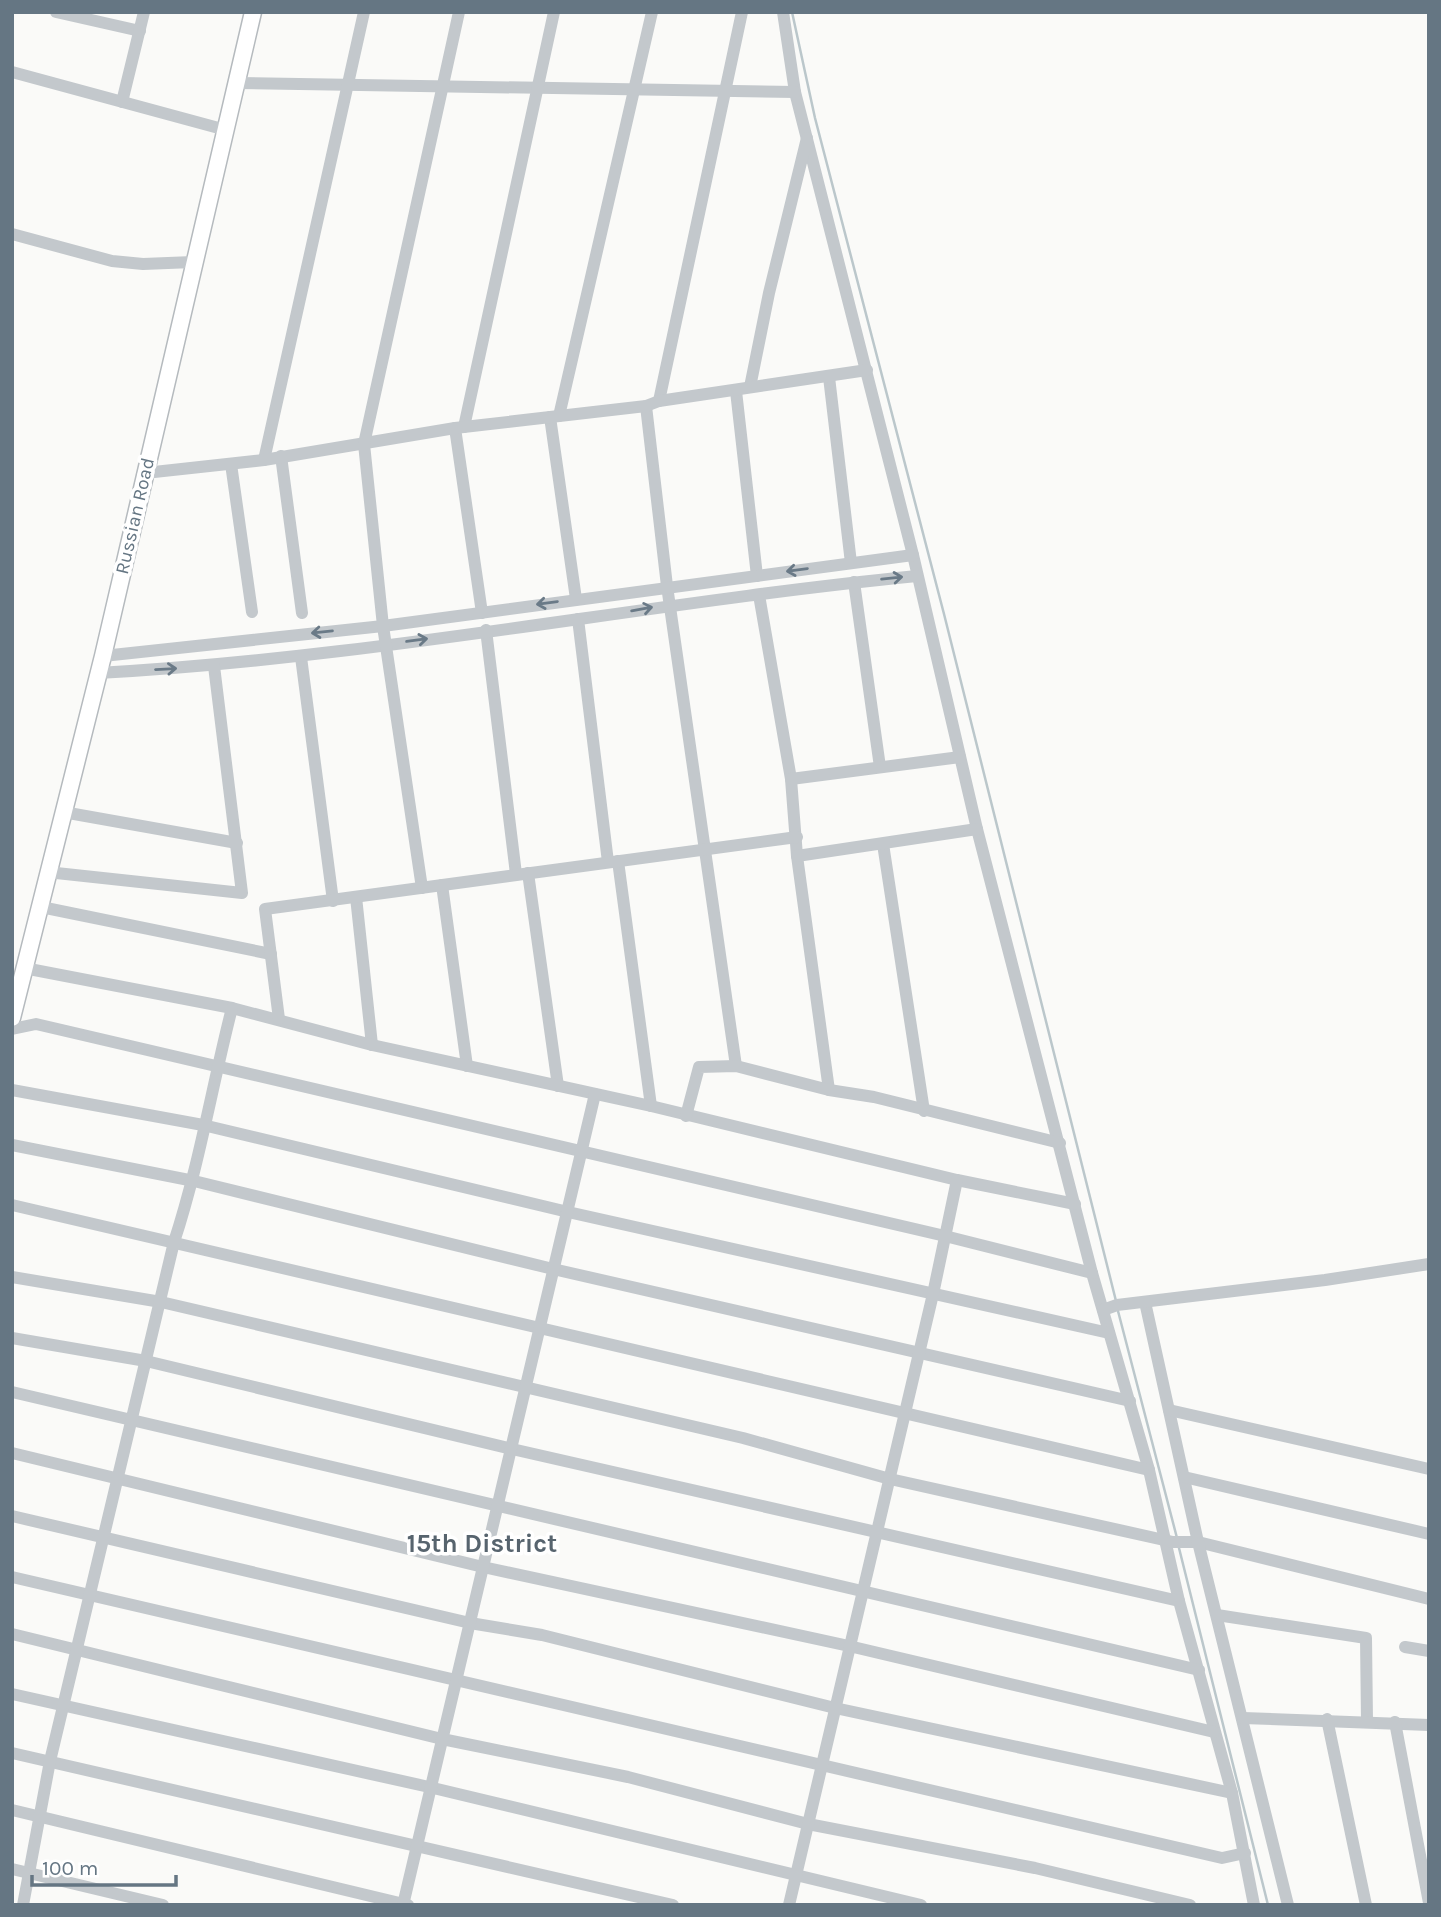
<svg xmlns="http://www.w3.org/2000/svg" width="1441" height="1917" viewBox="0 0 1441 1917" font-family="Karla,sans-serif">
<rect width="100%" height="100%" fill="#fafaf8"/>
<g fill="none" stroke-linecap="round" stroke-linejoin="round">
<g stroke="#bbc7cb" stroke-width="2.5">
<path d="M792,12L815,118L944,614L1116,1301"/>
<path d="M1118,1311L1177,1538"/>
<path d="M1179,1548L1268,1905"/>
</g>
<g stroke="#b5babe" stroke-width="19">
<path id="major" d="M12,1018L103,656L253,12"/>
</g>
<g stroke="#c3c8cc" stroke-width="12">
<path d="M56,12L140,31"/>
<path d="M783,12L795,92L913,555L977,829L1092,1273L1149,1470L1179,1601L1232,1793L1254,1905"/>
<path d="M12,72L226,130"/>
<path d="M237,83L795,92"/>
<path d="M122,102L144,12"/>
<path d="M12,234L112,261L143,264L193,262"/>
<path d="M829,377L851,563"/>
<path d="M750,387L769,293L807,138"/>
<path d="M736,391L757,576"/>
<path d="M659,401L742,12"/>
<path d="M646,406L667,586L736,1066"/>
<path d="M559,416L652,12"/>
<path d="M550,417L576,599"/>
<path d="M464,427L554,12"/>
<path d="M455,428L482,613"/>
<path d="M281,456L302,613"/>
<path d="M264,460L364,12"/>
<path d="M231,464L252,612"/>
<path d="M145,473L264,460L455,428L646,406L659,401L867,370"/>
<path d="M854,582L880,767"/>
<path d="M759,595L791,779L797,856L829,1090"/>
<path d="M578,619L608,862"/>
<path d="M486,630L516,874"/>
<path d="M103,656L383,626L913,555"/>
<path d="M301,657L333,901"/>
<path d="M98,673C373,658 644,603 917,576"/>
<path d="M791,779L960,757"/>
<path d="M63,812L237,843"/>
<path d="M883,844L924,1111"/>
<path d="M797,856L977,829"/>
<path d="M618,861L651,1106"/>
<path d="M47,872L242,893L214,666"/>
<path d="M528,873L558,1086"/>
<path d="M442,885L467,1066"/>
<path d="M422,888L383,626L364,444L459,12"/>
<path d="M356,897L372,1045"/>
<path d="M41,907L271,954"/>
<path d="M24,968L232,1008L372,1045L651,1106L957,1180L1075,1204"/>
<path d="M279,1019L265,909L797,837"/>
<path d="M12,1029L36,1024L945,1236L1092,1273"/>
<path d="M12,1090L203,1125L568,1212L1109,1333"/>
<path d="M686,1116L699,1067L736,1066L829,1090L874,1097L1060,1143"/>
<path d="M12,1145L194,1181L553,1269L1130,1401"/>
<path d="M12,1205L1149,1470"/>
<path d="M12,1277L161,1302L743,1438L890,1479L1173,1542H1198L1429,1599"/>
<path d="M1145,1302L1198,1542L1288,1905"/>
<path d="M1103,1310L1117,1305L1325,1280L1429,1264"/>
<path d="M12,1338L146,1361L512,1449L1179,1601"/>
<path d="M12,1392L1199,1670"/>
<path d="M1169,1410L1429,1469"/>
<path d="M12,1453L483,1567L849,1646L1214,1732"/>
<path d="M1184,1477L1429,1534"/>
<path d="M12,1516L470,1623L542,1635L835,1708L1232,1793"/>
<path d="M12,1577L1222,1858L1245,1853"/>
<path d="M1217,1615L1366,1638L1367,1721"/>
<path d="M12,1634L442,1739L628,1777L808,1824L1035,1868L1190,1905"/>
<path d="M1405,1647L1429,1651"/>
<path d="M12,1694L429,1787L921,1905"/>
<path d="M1243,1718L1429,1725"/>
<path d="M1327,1719L1366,1905"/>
<path d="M1395,1722L1429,1903"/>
<path d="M12,1753L673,1905"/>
<path d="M12,1810L408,1905"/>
<path d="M12,1869L163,1905"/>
<path d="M23,1905L50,1761L174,1242C199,1166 212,1086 232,1008"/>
<path d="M403,1905L595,1094"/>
<path d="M789,1905L933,1294L957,1180"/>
</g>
<use href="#major" stroke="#fff" stroke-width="16"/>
</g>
<defs><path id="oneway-shaft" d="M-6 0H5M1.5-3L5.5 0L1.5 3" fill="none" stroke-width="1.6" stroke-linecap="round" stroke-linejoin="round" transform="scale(1.75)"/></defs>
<g stroke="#6a7a87">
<use href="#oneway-shaft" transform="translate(797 570) rotate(172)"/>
<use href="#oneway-shaft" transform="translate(892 578) rotate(-6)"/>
<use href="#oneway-shaft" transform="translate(547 603) rotate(172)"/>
<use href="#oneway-shaft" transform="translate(642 609) rotate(-10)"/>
<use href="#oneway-shaft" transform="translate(322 632) rotate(174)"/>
<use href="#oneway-shaft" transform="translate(417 640) rotate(-8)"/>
<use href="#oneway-shaft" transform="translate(166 669) rotate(-3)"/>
</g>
<g text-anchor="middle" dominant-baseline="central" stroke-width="7" stroke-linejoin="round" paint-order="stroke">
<g font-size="19" fill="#657683" stroke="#fff">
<text transform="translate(135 516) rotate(-77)">Russian Road</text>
</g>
<g font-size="26" font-weight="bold" fill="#57646e" stroke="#fff">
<text x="482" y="1543">15th District</text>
</g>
</g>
<rect width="1441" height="1917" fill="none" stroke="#657683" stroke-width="28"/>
<path d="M32 1875v10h144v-10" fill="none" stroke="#657683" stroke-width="3.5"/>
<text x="42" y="1875" font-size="21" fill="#657683" stroke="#ffffff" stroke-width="5" paint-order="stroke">100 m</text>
</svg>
